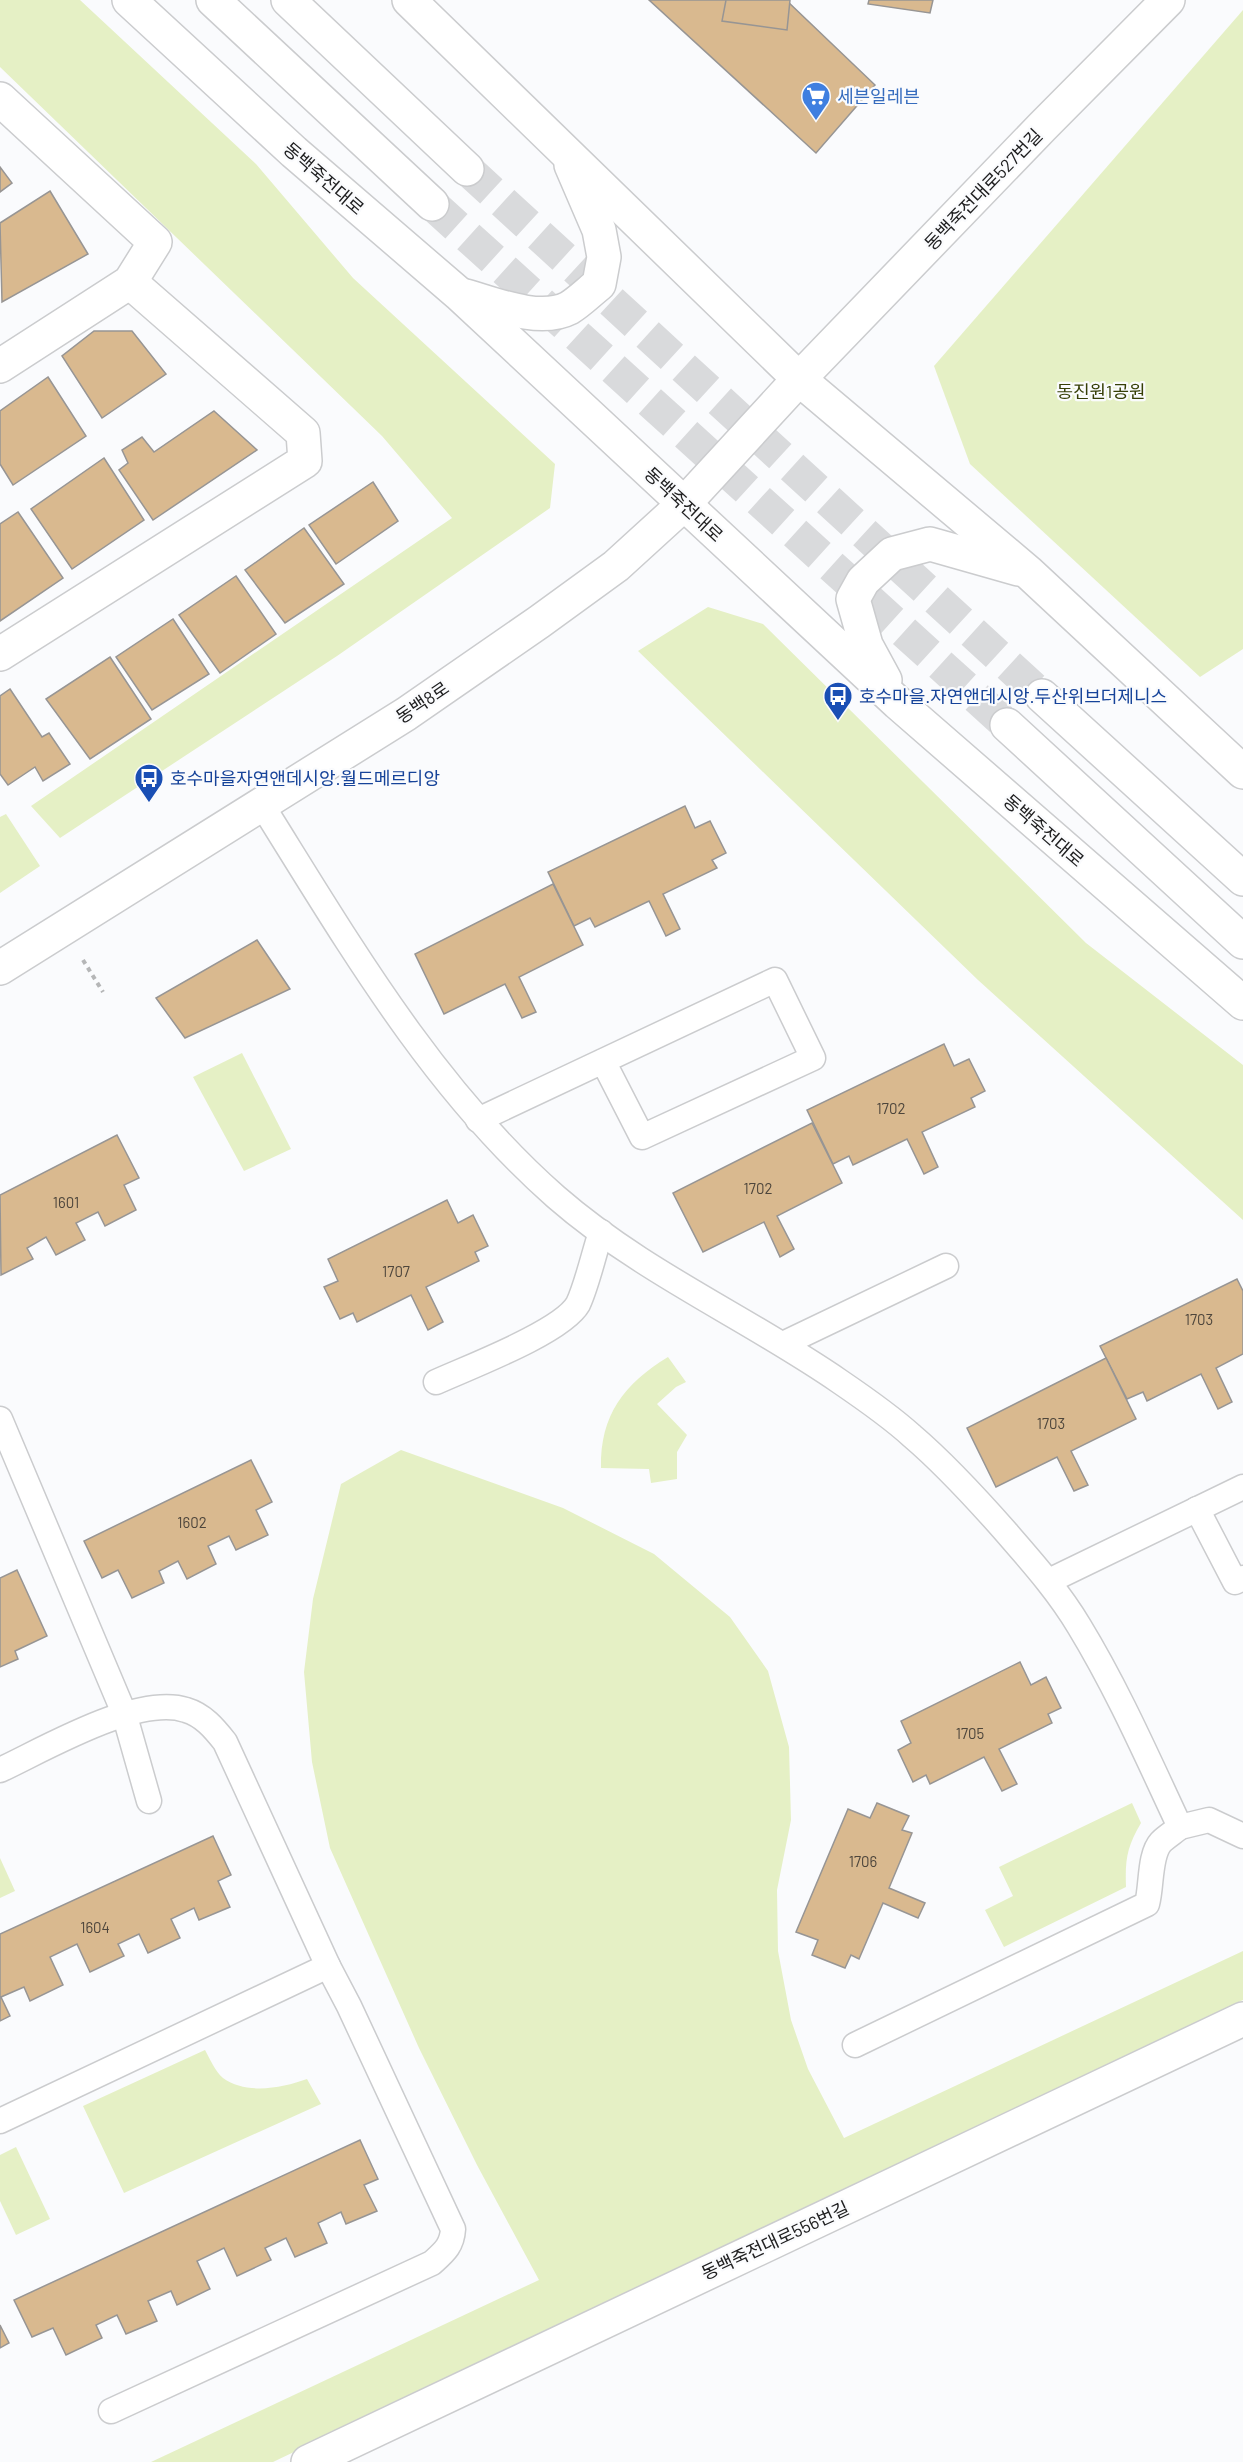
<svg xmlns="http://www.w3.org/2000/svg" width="1243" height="2462" viewBox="0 0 1243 2462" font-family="Barlow,'Noto Sans KR',sans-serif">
<rect width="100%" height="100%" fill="#fafbfd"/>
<g fill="#e5f0c5">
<path d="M0,0H80L256,164L353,278L555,464L550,508L337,656L60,838L31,806L452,518L382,436L0,67Z"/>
<path d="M1243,10V649L1200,677L970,464L934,366Z"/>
<path d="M708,607L763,624L1086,943L1243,1065V1220L978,980L638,651Z"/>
<path d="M6,814L40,866L0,893V817Z"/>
<path d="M242,1053L291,1149L244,1171L193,1077Z"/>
<path d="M668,1357L686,1382L676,1387L657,1404L687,1435L677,1452V1479L651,1483L649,1469L601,1468C600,1415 624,1384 668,1357Z"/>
<path d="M401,1450L563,1508L654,1554L730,1617L768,1671L789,1747L791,1820L777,1890L778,1951L791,2020L808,2069L844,2138L1243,1951V2000L273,2462H151L539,2280L477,2165L419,2048L330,1848L312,1762L304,1672L313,1599L341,1484Z"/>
<path d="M1132,1803L1141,1823C1127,1847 1125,1859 1126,1887L1004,1947L985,1910L1013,1896L999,1867Z"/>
<path d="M0,1858L15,1891L0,1898Z"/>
<path d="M205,2050C210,2059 215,2071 223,2078C247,2095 282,2088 307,2079L321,2104L124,2193L83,2106Z"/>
<path d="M16,2147L50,2219L16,2235L0,2201V2155Z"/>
</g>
<g fill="#d9b98f" stroke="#979594" stroke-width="1.5">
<path d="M649,0H786L875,85L816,153Z"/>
<path d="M726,0H790L787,30L722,21Z"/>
<path d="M869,0H933L930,13L868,4Z"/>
<path d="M0,167L12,183L0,192Z"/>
<path d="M50,191L88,254L2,302L0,223Z"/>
<path d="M94,331H132L166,374L102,418L62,356Z"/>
<path d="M48,377L86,436L13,485L0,464V411Z"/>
<path d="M214,411L257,450L153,520L119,470L128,463L122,450L142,437L154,452Z"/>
<path d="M104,458L144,520L72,569L31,509Z"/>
<path d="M373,482L398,521L336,564L309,525Z"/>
<path d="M18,512L63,578L0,621V524Z"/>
<path d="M304,528L344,584L285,623L245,570Z"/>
<path d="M236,576L276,634L220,673L179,615Z"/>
<path d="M173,619L209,674L152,710L116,657Z"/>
<path d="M110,657L151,719L90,759L46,699Z"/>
<path d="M10,689L42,737L49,733L70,764L43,781L35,767L8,785L0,774V696Z"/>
<path d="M685,806L695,828L710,821L726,853L712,860L717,868L663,894L680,929L666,936L649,901L595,927L590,918L574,926L548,872Z"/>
<path d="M553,884L583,945L519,977L536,1012L522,1018L505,984L444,1014L415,954Z"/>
<path d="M257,940L290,989L185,1038L156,998Z"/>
<path d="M944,1044L954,1066L969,1059L985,1091L971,1098L975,1107L922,1132L938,1167L924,1174L907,1139L853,1165L849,1156L833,1164L807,1110Z"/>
<path d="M812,1123L842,1183L777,1216L794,1249L780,1257L764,1222L703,1252L673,1193Z"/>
<path d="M117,1135L139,1178L124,1185L136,1210L105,1226L98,1212L76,1223L85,1240L56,1255L46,1237L27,1248L33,1259L1,1275L0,1195Z"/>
<path d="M447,1200L458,1223L473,1215L488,1246L475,1252L479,1261L426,1287L443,1322L428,1330L411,1295L357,1322L353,1313L340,1319L324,1287L338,1281L328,1259Z"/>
<path d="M1237,1279L1243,1291V1354L1216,1368L1232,1402L1218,1409L1201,1374L1147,1401L1143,1392L1127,1399L1100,1346Z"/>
<path d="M1106,1358L1136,1419L1071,1451L1088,1485L1074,1491L1057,1457L996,1487L967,1428Z"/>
<path d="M251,1460L272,1502L256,1510L268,1535L236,1550L229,1536L208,1546L216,1564L187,1579L178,1561L159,1571L164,1583L132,1598L118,1570L102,1578L84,1541Z"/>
<path d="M17,1570L47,1636L15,1651L18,1659L0,1667V1578Z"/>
<path d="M1020,1662L1031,1685L1046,1677L1061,1708L1048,1714L1052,1723L999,1749L1017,1784L1002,1791L984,1757L930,1784L926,1775L913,1782L898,1750L911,1743L901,1721Z"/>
<path d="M877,1803L909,1816L902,1830L912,1833L889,1888L925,1903L918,1918L883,1903L859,1959L851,1955L845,1968L812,1955L818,1940L796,1932L848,1809L870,1818Z"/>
<path d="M213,1836L231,1875L218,1881L230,1907L199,1920L194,1908L171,1919L180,1938L148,1953L139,1934L118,1944L124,1956L90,1972L77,1944L50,1957L63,1985L30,2001L24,1987L1,1997L10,2016L0,2021V1934Z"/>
<path d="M360,2140L378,2179L364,2185L377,2211L346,2224L341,2212L318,2223L327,2243L295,2257L286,2238L265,2248L271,2260L237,2276L224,2248L197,2261L210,2289L177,2305L171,2291L148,2301L157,2321L126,2334L117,2315L96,2325L102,2338L66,2355L53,2328L32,2337L14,2300Z"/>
<path d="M0,2325L9,2343L0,2348Z"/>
</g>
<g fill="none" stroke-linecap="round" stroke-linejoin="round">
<g stroke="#d9dadc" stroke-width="33" stroke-dasharray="33 16" stroke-linecap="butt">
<path d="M467,169L1042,696"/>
<path d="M432,204L1007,725"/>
</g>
<g stroke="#cbccce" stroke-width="27">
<g id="lane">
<path d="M262,805C349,944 432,1088 556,1197C642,1272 746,1317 839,1381C864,1398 890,1416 912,1436C946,1465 976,1498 1006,1532C1032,1562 1058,1591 1079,1626C1118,1690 1148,1759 1180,1827L1209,1820L1243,1836"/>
<path d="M478,1120L775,980L813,1058L642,1137L603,1061"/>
<path d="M783,1344L946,1266"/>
<path d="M436,1382C469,1367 562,1332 578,1304C587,1285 594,1253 601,1232"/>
<path d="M0,1419L124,1713L149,1801"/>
<path d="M1197,1509L1235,1582L1243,1578"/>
<path d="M1049,1581L1243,1487"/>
<path d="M0,1770C45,1749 138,1694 186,1710C203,1715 214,1728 225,1742L328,1966L0,2121"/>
<path d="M855,2045L1147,1904C1152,1886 1149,1855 1161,1842C1166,1837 1174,1832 1180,1827"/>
<path d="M111,2411L432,2263C444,2252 452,2246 453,2229L349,2006L328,1966"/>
</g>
</g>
<g stroke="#cbccce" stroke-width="36">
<g id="street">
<path d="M0,99L155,242L130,282L0,366"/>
<path d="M0,654L305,461L303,433L130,282"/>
<path d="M308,2462L1243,2019"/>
</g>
</g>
<g stroke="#cbccce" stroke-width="36">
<g id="secondary">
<path d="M129,0L294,152L459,294L898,703L1243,1003"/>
<path d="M213,0L432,204"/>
<path d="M288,0L467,169"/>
<path d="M409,0L799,379L1028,572L1243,772"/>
<path d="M466,296C494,304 540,323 569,308C579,302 589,292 599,284L604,257L599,230L571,165"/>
<path d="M885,680L866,645L853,599L863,581L892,554L930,544L1018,569"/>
<path d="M1042,696L1243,879"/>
<path d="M1007,725L1243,942"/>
<path d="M0,968L406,714L539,622L616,566L684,504L799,379L1042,127L1168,0"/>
</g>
</g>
<path stroke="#b5b6b7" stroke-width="4" stroke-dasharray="4.5 4.5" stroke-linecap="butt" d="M83,960L103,992"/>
<use href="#lane" stroke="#fff" stroke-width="24"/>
<use href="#street" stroke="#fff" stroke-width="33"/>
<use href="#secondary" stroke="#fff" stroke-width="33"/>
</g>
<defs>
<g id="supermarket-pin" transform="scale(1.5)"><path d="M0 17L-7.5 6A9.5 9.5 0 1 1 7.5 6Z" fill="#3f7fe0" stroke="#fafbfd"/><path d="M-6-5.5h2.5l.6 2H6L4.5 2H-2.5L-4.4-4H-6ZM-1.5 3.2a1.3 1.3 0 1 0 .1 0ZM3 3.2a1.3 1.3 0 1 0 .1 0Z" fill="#fff"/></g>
<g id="bus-pin" transform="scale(1.5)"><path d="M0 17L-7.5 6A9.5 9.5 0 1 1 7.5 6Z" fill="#1a4fb4" stroke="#fafbfd"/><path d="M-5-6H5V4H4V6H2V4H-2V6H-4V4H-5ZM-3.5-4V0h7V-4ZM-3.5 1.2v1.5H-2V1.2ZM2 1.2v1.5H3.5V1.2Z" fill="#fff"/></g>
</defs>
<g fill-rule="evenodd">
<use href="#supermarket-pin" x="816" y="96"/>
<use href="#bus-pin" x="838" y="696"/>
<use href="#bus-pin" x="149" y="778"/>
</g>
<g text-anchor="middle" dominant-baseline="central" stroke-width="4.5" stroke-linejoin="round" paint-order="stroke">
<g font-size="15" fill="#4e463c">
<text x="891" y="1108">1702</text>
<text x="758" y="1188">1702</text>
<text x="66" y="1202">1601</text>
<text x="396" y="1271">1707</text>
<text x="1199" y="1319">1703</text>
<text x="1051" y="1423">1703</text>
<text x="192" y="1522">1602</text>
<text x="970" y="1733">1705</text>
<text x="863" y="1861">1706</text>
<text x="95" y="1927">1604</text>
</g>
<g font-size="18" fill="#366cbe" stroke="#fafbfd" text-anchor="start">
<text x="837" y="96">세븐일레븐</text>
</g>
<g font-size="18" fill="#202021" stroke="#fafbfd">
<text transform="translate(324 178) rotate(41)">동백죽전대로</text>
<text transform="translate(983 189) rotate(-46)">동백죽전대로527번길</text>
<text transform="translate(684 504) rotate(43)">동백죽전대로</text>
<text transform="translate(422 702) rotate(-34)">동백8로</text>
<text transform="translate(1044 830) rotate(41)">동백죽전대로</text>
<text transform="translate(775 2240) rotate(-25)">동백죽전대로556번길</text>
</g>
<g font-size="18" fill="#363f06" stroke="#fafbfd">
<text x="1101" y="391">동진원1공원</text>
</g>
<g font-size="18" fill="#164399" stroke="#fafbfd" text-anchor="start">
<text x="859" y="696">호수마을.자연앤데시앙.두산위브더제니스</text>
<text x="170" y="778">호수마을자연앤데시앙.월드메르디앙</text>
</g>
</g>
</svg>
